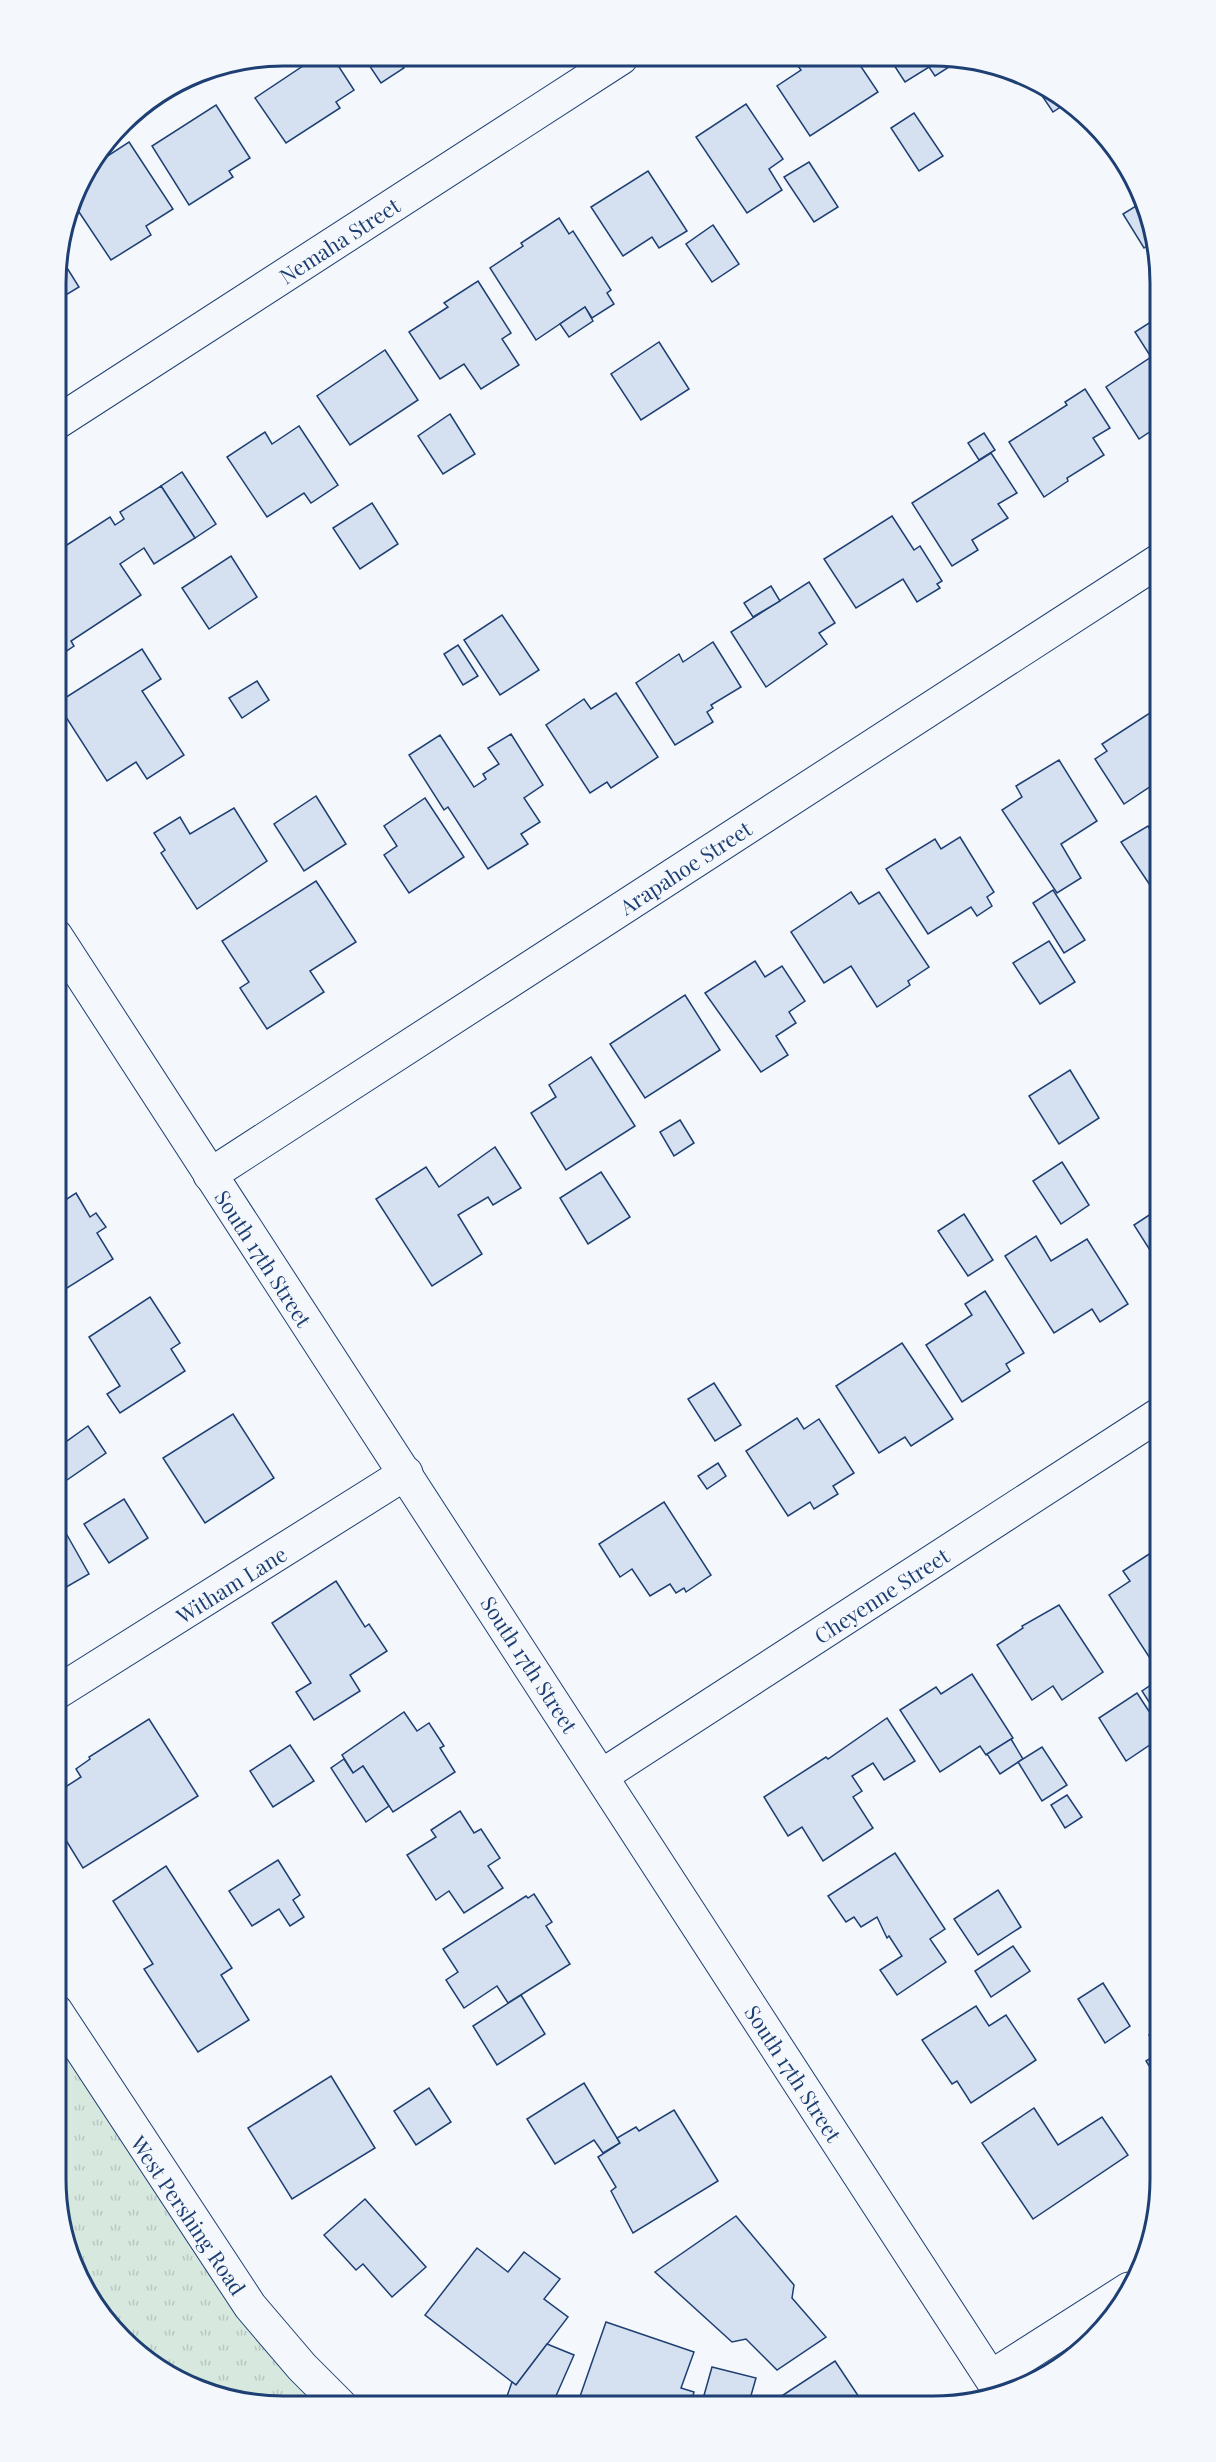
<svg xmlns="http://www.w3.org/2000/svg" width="1216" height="2462" viewBox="0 0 1216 2462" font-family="'Playfair Display',serif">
<defs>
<pattern id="park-tufts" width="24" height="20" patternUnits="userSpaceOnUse" patternTransform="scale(1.5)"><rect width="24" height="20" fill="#d7e8df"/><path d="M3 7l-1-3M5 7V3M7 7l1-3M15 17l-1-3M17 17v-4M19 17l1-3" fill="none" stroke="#b8c8c3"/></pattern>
</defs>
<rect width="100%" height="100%" fill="#f4f7fb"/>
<path fill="url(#park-tufts)" stroke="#687fa3" stroke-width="1.5" d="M56,2011L340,2405H253L183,2383L133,2350L94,2305L67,2252L56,2179Z"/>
<g fill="#d5e0f0" stroke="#1d3f73" stroke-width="1.5">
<path d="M318,56H332L354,90L336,102L340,108L286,143L255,98Z"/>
<path d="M363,56H416L402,66L404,68L381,83Z"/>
<path d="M808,59H856L878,92L810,136L777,86L801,70L798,66Z"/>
<path d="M890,59L960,60L935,76L929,67L905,82Z"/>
<path d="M1030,78L1034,79L1068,102L1053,112Z"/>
<path d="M746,104L783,159L769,169L782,190L747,213L696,137Z"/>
<path d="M216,105L250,158L229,171L233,177L189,205L152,146Z"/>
<path d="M914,113L943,156L919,171L891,128Z"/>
<path d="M129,142L173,209L146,226L151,235L111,260L73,203L79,182L89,168Z"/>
<path d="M809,162L838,207L814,222L784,177Z"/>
<path d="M648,171L687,231L659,248L652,237L623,256L591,207Z"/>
<path d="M1144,201L1149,210L1154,241L1144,248L1123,214Z"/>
<path d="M559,218L569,234L573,231L611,290L607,293L614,304L592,318L585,307L536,340L490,268L523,246L521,243Z"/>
<path d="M713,225L739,264L712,282L686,244Z"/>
<path d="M59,255L79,287L56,301V268Z"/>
<path d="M478,281L511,333L502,339L519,365L481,389L464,364L440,379L409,332L448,307L444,303Z"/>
<path d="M585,307L593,321L569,337L560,324Z"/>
<path d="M1160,316V425L1139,439L1106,387L1151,357L1135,332Z"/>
<path d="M659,342L689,389L641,420L611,374Z"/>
<path d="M385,350L418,400L350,445L317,396Z"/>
<path d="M1085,389L1110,428L1093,438L1104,455L1067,478L1068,481L1044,497L1009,442L1067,405L1065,402Z"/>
<path d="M450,414L475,454L443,474L418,436Z"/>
<path d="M299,426L338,485L311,503L304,493L267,517L227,457L265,432L272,444Z"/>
<path d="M984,433L995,450L979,460L968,443Z"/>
<path d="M991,453L1017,493L998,504L1008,518L972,540L978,550L952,566L912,503Z"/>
<path d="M182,472L216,524L195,538L161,486Z"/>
<path d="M161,486L195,538L154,564L144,548L120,564L141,595L71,641L74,646L56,658V552L110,517L115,525L124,519L120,512Z"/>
<path d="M372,503L398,544L360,569L333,528Z"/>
<path d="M892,516L914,550L920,546L942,581L937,584L940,588L917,602L903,579L856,608L824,559Z"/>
<path d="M231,556L257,597L209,629L182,588Z"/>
<path d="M809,582L835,623L819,633L827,644L766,687L731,632Z"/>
<path d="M771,586L780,601L753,617L744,603Z"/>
<path d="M502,615L539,670L500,695L464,640Z"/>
<path d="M713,642L741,687L711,705L713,708L707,712L713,722L675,745L636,683L679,654L683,662Z"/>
<path d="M458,645L478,676L463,685L444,654Z"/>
<path d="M142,649L161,679L142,691L184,755L147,779L136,762L107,781L57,703Z"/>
<path d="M257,681L269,700L242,718L229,698Z"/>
<path d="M616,693L658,757L611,788L607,782L590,793L546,725L584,699L591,709Z"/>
<path d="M1156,709L1160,715V780L1124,804L1095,759L1107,751L1102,744Z"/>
<path d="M511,734L543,785L524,798L540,822L521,834L528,844L488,869L448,807L444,810L409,755L440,735L474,787L486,779L483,774L499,764L488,748Z"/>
<path d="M1059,760L1097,821L1061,844L1081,878L1057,893L1002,810L1022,797L1016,786Z"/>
<path d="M316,796L346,844L304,871L274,824Z"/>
<path d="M425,798L464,857L409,893L384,855L397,846L384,826Z"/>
<path d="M234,808L267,861L197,909L161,853L165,850L154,833L180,817L190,834Z"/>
<path d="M1148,826L1160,846V895L1158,897L1121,842Z"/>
<path d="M960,837L994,892L987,897L992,906L977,916L971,907L928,934L886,869L935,839L941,849Z"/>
<path d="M316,881L356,942L310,971L324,992L267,1029L240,988L249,982L222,941Z"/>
<path d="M1053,890L1085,940L1064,953L1033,903Z"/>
<path d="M851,892L859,904L879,892L929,967L908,981L910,985L877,1007L851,966L824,983L791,932Z"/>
<path d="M1049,941L1075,982L1040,1004L1013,963Z"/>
<path d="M755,961L765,977L782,966L805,1001L789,1012L796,1023L776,1036L788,1055L761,1072L705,993Z"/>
<path d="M685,995L720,1050L645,1098L610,1044Z"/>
<path d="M591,1057L635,1126L566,1170L531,1113L556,1097L549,1085Z"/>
<path d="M1070,1070L1099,1118L1059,1144L1029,1096Z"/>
<path d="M680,1120L694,1143L674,1156L660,1132Z"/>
<path d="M495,1147L521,1188L493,1205L488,1197L458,1215L482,1254L432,1286L376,1199L426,1167L439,1187Z"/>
<path d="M1062,1162L1089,1205L1061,1224L1033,1181Z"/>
<path d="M601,1172L630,1217L588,1244L560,1198Z"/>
<path d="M76,1193L90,1217L96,1213L106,1227L97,1233L113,1259L56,1295V1206Z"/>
<path d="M1160,1208V1266L1134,1225Z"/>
<path d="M964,1214L993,1260L968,1276L938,1231Z"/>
<path d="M1036,1236L1051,1261L1087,1239L1128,1304L1100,1322L1092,1309L1054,1333L1005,1256Z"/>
<path d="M985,1291L1024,1353L1006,1364L1010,1371L962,1402L926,1345L972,1315L965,1304Z"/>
<path d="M150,1297L180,1343L171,1349L185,1371L120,1413L107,1394L120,1386L89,1337Z"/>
<path d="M902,1343L953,1419L911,1446L905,1437L879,1453L836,1386Z"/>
<path d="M714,1383L741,1425L715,1441L688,1399Z"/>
<path d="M233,1414L274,1478L205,1523L163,1458Z"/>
<path d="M797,1418L804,1429L819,1419L854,1473L833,1486L838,1494L814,1509L810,1502L788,1516L746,1451Z"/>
<path d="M88,1426L106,1453L64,1482L56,1470V1449Z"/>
<path d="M718,1463L726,1476L707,1489L698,1476Z"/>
<path d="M124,1499L148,1538L109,1563L84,1524Z"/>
<path d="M664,1502L711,1575L686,1592L684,1588L676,1593L670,1584L650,1596L632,1569L620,1577L599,1544Z"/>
<path d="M67,1535L89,1574L56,1593V1541Z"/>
<path d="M1160,1547V1658L1153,1663L1109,1595L1130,1581L1123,1571Z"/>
<path d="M336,1581L365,1627L369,1624L387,1651L350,1675L360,1691L314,1720L296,1692L311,1683L272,1623Z"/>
<path d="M1059,1605L1103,1672L1062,1700L1053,1686L1032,1700L997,1645L1023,1628L1022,1626Z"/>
<path d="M972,1674L1013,1738L986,1755L980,1746L940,1772L900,1710L936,1687L941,1694Z"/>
<path d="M1160,1679V1719L1142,1691Z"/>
<path d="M1137,1693L1160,1728V1738L1126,1761L1099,1718Z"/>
<path d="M404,1712L417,1731L429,1723L444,1746L440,1748L455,1772L393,1812L363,1766L353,1773L342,1755Z"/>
<path d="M887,1718L915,1761L884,1780L873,1763L852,1776L862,1791L853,1797L873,1828L823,1861L802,1827L788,1836L764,1797L826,1757L828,1759Z"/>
<path d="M149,1719L198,1796L83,1868L56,1824V1793L81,1777L76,1769L90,1759L89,1757Z"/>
<path d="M1011,1739L1023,1759L1000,1774L987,1754Z"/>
<path d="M290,1745L314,1781L273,1807L250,1771Z"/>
<path d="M1042,1747L1067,1785L1042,1801L1018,1762Z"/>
<path d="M344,1759L353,1773L363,1766L389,1806L366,1822L331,1768Z"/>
<path d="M1067,1795L1082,1817L1065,1828L1051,1805Z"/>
<path d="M460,1811L474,1833L481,1829L500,1858L488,1866L503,1888L464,1913L449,1891L436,1900L407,1855L436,1837L431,1830Z"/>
<path d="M895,1853L945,1929L930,1939L946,1962L897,1995L880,1970L902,1956L889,1936L887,1938L877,1917L861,1927L854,1917L846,1922L828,1896Z"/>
<path d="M278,1860L300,1895L293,1900L304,1917L290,1926L279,1909L252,1926L229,1891Z"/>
<path d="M166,1866L232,1968L221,1975L249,2020L198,2052L144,1969L153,1964L113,1901Z"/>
<path d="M998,1890L1021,1927L978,1955L954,1919Z"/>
<path d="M534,1894L552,1922L546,1926L570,1964L508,2003L497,1986L464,2008L446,1980L458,1972L443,1949L526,1896L528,1898Z"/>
<path d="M1013,1946L1030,1971L991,1997L975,1971Z"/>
<path d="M1103,1983L1130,2026L1105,2043L1078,1999Z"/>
<path d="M521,1995L545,2034L497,2065L473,2026Z"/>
<path d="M976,2006L989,2026L1006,2015L1036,2060L971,2103L957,2081L952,2084L922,2040Z"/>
<path d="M1160,2028V2052L1149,2035Z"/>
<path d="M1160,2052V2083L1146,2061Z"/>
<path d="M331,2076L375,2148L292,2199L248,2128Z"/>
<path d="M584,2083L620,2143L603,2153L594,2140L555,2164L527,2119Z"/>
<path d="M429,2088L451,2122L416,2145L394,2111Z"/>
<path d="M1034,2108L1058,2145L1102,2117L1128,2155L1033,2219L982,2143Z"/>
<path d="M674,2110L718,2181L633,2233L611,2191L616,2187L598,2157L620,2143L617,2138L636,2127L639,2131Z"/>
<path d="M365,2199L426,2267L392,2297L363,2264L356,2270L324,2235Z"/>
<path d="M736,2216L794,2285L792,2298L826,2337L777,2370L746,2339L732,2342L655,2272Z"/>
<path d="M477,2248L508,2272L524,2252L560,2279L544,2299L568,2317L516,2385L425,2315Z"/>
<path d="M606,2322L694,2352L681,2388L694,2392L690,2406L577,2405Z"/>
<path d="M547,2344L574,2355L552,2405H521L506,2399L512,2382L516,2385Z"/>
<path d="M835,2361L865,2406H782L777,2399Z"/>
<path d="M712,2367L756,2378L748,2406H701Z"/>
</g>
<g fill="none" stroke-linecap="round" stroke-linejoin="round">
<g stroke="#1d3f73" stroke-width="35">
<g id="street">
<path d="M56,423L621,58"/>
<path d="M210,1175L1160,560"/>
<path d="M56,1693L406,1473"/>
<path d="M603,1775L1160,1414"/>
<path d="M56,2011L250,2306L302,2367L340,2405"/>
<path d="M991,2377L1129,2289"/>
</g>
</g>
<g stroke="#1d3f73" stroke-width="35">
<path id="secondary" d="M56,936L1002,2395"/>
</g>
<use href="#street" stroke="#f4f7fb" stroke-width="33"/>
<use href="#secondary" stroke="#f4f7fb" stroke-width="33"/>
</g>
<g text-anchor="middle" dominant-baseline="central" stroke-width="4.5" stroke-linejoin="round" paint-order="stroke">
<g font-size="21" fill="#1d3f73" stroke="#f4f7fb">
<text transform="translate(339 240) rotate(-33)">Nemaha Street</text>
<text transform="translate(685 867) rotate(-33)">Arapahoe Street</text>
<text transform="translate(264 1258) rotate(57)">South 17th Street</text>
<text transform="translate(231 1584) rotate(-32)">Witham Lane</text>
<text transform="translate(881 1595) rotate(-33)">Cheyenne Street</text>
<text transform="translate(530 1664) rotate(57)">South 17th Street</text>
<text transform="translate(794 2073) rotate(57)">South 17th Street</text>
<text transform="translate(189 2215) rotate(56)">West Pershing Road</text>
</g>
</g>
<path d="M0 0H1216V2462H0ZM283 66H933A217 217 0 0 1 1150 283V2179A217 217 0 0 1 933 2396H283A217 217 0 0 1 66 2179V283A217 217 0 0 1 283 66Z" fill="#f4f7fb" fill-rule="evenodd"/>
<path fill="none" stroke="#1d3f73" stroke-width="3" d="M283 66H933A217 217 0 0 1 1150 283V2179A217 217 0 0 1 933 2396H283A217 217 0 0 1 66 2179V283A217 217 0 0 1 283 66Z"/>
</svg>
